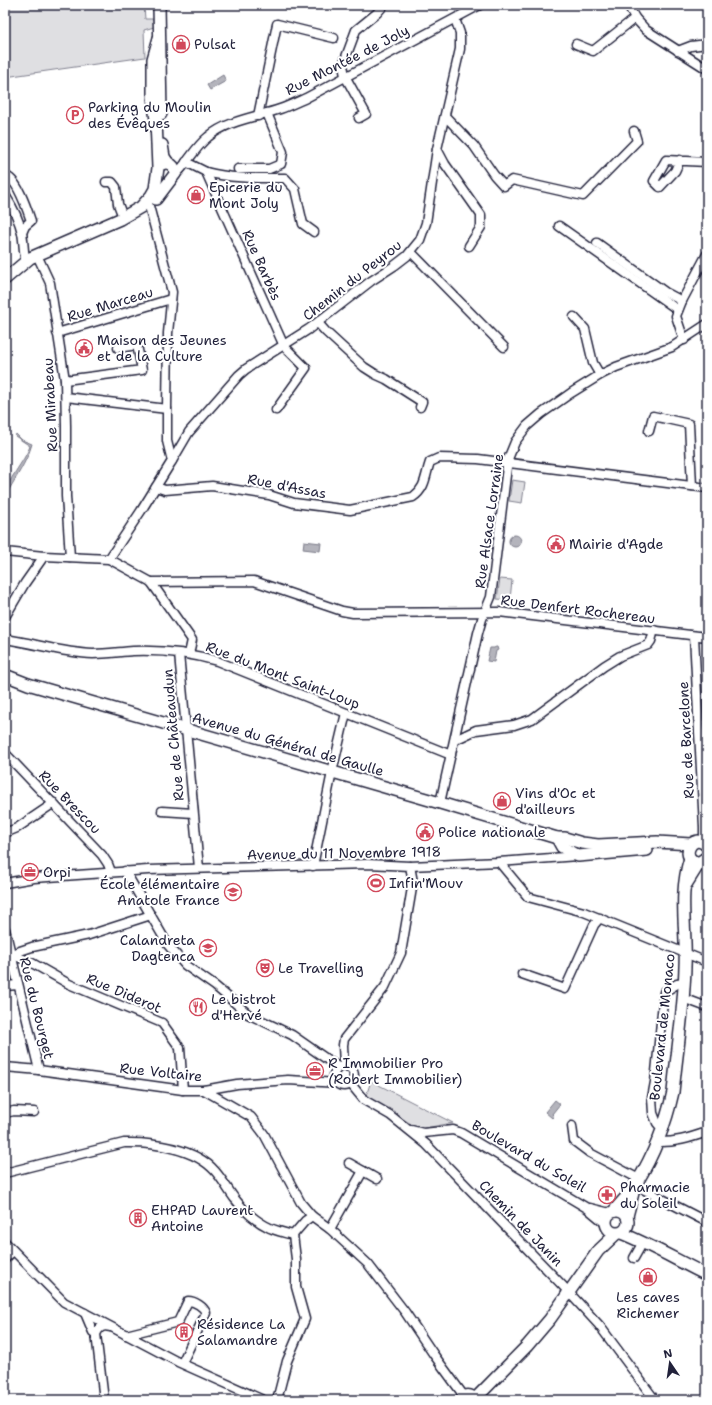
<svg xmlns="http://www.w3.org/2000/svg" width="712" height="1405" viewBox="0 0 712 1405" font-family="'Shantell Sans',sans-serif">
<rect width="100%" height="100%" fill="#fff"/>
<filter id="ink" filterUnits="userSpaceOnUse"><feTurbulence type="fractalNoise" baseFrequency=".025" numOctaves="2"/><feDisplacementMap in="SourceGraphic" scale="8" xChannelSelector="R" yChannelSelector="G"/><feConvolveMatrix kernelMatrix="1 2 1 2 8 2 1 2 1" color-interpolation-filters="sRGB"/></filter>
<g filter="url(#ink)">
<g fill="#dfdfe2" stroke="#80808e">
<path d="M5,5H146L144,6L145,19H153L154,27L144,30L145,57L5,77Z"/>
<path d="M512,480L525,482L522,503L509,501Z"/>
<path d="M500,579L512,580L510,600L497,599Z"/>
<path d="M371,1081L453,1123L419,1129L366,1096Z"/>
</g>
<g fill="#b4b4bc" stroke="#7a7a88">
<path d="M223,75L226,81L210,90L207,85Z"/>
<path d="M16,434L22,440L32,444C27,462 14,480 5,497C5,482 25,461 30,446L15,436Z"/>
<circle cx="515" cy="541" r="6"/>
<path d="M304,541L321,543L320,551L303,549Z"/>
<path d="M496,647H497L498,650L496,651L494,662L487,661L490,648H494Z"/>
<path d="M555,1100L560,1104L552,1114L554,1116L552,1118L545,1112Z"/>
</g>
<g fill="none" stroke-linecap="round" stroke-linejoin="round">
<g stroke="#22223b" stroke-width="11">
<g id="minor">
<path d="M628,5L635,18L646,30L707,69"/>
<path d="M576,44L593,51L635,18"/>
<path d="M678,51L691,46L707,44"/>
<path d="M258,116L277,24L334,38"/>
<path d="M445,116L474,146L494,175L504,186L512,180L583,196L637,141L634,131"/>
<path d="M359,118L366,114L345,76L343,65L356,30L377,13L384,5"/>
<path d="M437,149L445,164L481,215V227L469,246"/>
<path d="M680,160L675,171L660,187L654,181L666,160L707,162"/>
<path d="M186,162L206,172L284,346L306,368L276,410"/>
<path d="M238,169H269L281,164L283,152L267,113"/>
<path d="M206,172C232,179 258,178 285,178L295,189L303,224L314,232"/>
<path d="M5,176C17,178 27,209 31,221L25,226L22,233"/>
<path d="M174,176C187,165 194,148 208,137C228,120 257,117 280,109C289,106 297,102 306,98L480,5"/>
<path d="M106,182H112L116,187L118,204L123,217"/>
<path d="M5,195C12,206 19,219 22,233C24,242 23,252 26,261"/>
<path d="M559,226L678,310"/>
<path d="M597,243L665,292L682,301"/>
<path d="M411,252L504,347"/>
<path d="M37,255L50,283L65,380L66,426V496L70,557"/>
<path d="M574,317L585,329L593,363L600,375"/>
<path d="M318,323L326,332L364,367L375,374L386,379L422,402L420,407"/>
<path d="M57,333L171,299"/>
<path d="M684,340L676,316L682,301L707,254"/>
<path d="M65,380L142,370L137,345L118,348"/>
<path d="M66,397L167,409"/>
<path d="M649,431L653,416L689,424L692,486"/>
<path d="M172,461L189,432L239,375L246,369L309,329L371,281L394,266L407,256L420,240L426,223L437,149L460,49V33L455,19"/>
<path d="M156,487L165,490L212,486L269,495L294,503L350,510L413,497C426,488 425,476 430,462L439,458L478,459L707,488"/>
<path d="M5,552L44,556L109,559L151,582L192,640L189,654"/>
<path d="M109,559L141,511L172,461L167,441V409L168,333L172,292L149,206"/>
<path d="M151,582L254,581L342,611L353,613L499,612L707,637"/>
<path d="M5,617L25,583L44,556"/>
<path d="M694,636L704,827V843"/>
<path d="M5,639C34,643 63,653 93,654C106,654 119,652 133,651C161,650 190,653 217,661L451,755"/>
<path d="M179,654L199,868"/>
<path d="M455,740L476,730L514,725L532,719L604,666L620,656L648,645L651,641L654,630"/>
<path d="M5,753L102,855L108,864L111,872"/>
<path d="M440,803L478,633L482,619L491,597L508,459L515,442L527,426L541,414L571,393L600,375L616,367L672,347L707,324"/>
<path d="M162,811L193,813"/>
<path d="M5,833L17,828L54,803"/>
<path d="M499,862L528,897L584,912L707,962"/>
<path d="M313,866L332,772L346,713"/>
<path d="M125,871L168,945L185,965L215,986L248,1014L292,1035L338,1067"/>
<path d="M5,883L34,878L148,870L368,864L410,866L499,862L577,856"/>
<path d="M5,929L39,1070"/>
<path d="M11,954L32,963L69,984L162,1023L180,1048L183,1090"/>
<path d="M11,954L32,947L89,935L151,915"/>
<path d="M522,974L565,989L594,925L600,918"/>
<path d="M5,986L18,985"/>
<path d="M683,998L707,1007"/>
<path d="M344,1066L343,1045L344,1039L385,987L401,953L413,882L410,866"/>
<circle cx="344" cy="1076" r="10"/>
<path d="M5,1067L39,1070L183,1090H204L237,1084L288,1080L338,1083"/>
<path d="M350,1083L364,1100L390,1115L426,1144L562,1285L599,1325L655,1400"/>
<path d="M204,1090L251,1117L264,1134L301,1203L312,1216L330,1229L368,1264L405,1312L434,1355L464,1396"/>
<path d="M5,1113L14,1111L34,1112"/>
<path d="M572,1126L574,1141L590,1153L639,1179"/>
<path d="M662,1129L657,1123L653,1113L652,1098L655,1082L664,992L677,984L684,983"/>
<path d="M411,1130L423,1133L453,1130L461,1133L587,1208L605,1223"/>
<path d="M656,1142C674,1143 690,1138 707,1132"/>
<path d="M349,1163L377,1179"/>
<path d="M5,1173L124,1143C153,1142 196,1149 215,1171C223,1180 228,1190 235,1199C243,1210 257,1222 270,1228C277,1231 285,1233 293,1235"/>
<path d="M635,1185L707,1222"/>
<path d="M590,1208L610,1213"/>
<path d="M330,1229L363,1171"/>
<path d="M293,1235L305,1221L312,1216"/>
<path d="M5,1242L64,1302L178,1362L263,1400"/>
<path d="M634,1258L643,1242"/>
<path d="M5,1259L13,1251"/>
<path d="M85,1313L93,1332L96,1334"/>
<path d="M126,1335L178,1322L188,1301C195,1301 204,1307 206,1313L182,1363"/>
<path d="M104,1400L96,1334C99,1327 103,1325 110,1327"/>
<path d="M277,1400L287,1361L305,1319L296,1287V1259L293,1235"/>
</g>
</g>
<g stroke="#22223b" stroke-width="14">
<g id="secondary">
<path d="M159,5L161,114"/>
<path d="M162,145L164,157L168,163"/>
<path d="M156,199L175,174C176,166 169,161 162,164"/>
<path d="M5,279L30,258L120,219L141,207L151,196L155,189L158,168L156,120L153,97V59L159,38"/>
<path d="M5,675L28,684L440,803L557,838H565L582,843L598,845L657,842L691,844"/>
<path d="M557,838L562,847L578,856L647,850"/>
<path d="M707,846C692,829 677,862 700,862L707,857"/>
<path d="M685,886L700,862"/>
<circle cx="617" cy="1222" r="11"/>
<path d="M614,1211C621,1202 630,1194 636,1184C653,1156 666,1124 673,1092C677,1051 684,1009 685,967C687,929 678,896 690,858"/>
<path d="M627,1216L634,1189"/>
<path d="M621,1233C651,1245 678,1261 707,1275"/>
<path d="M475,1399L527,1346L550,1319L598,1251L616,1234"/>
<path d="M461,1400C465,1394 471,1394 475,1400"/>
</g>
</g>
<use href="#minor" stroke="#fff" stroke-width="8"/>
<use href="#secondary" stroke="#fff" stroke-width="11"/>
</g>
</g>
<defs>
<g id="shop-ring" transform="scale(0.9)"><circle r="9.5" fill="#fff" stroke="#d1495b" stroke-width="1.5"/><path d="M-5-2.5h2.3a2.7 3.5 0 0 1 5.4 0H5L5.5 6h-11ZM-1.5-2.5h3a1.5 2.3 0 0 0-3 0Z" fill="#d1495b"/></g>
<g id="parking-ring" transform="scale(0.9)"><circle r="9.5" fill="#fff" stroke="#d1495b" stroke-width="1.5"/><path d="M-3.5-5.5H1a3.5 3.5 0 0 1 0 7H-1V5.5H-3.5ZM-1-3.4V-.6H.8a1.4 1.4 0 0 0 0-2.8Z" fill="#d1495b"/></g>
<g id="civic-ring" transform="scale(0.9)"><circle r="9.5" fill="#fff" stroke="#d1495b" stroke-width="1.5"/><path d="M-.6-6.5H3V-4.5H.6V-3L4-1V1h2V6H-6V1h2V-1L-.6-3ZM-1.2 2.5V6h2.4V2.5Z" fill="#d1495b"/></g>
<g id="office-ring" transform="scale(0.9)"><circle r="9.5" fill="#fff" stroke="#d1495b" stroke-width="1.5"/><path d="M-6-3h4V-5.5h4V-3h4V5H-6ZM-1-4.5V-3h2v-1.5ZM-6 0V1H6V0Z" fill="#d1495b"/></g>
<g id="stadium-ring" transform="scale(0.9)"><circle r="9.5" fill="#fff" stroke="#d1495b" stroke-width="1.5"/><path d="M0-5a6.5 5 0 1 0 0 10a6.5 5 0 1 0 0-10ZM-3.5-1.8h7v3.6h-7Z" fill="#d1495b"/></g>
<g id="school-ring" transform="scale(0.9)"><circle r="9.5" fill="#fff" stroke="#d1495b" stroke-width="1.5"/><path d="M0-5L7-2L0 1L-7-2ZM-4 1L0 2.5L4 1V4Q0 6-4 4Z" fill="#d1495b"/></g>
<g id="theatre-ring" transform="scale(0.9)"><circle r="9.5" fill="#fff" stroke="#d1495b" stroke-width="1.5"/><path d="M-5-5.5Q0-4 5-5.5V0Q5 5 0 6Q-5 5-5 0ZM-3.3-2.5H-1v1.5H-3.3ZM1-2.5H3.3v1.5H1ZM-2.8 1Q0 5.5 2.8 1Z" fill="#d1495b"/></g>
<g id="restaurant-ring" transform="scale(0.9)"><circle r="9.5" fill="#fff" stroke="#d1495b" stroke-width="1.5"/><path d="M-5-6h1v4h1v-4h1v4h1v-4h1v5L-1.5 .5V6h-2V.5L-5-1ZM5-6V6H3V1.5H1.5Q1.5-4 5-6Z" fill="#d1495b"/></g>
<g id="pharmacy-ring" transform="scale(0.9)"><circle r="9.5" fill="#fff" stroke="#d1495b" stroke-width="1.5"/><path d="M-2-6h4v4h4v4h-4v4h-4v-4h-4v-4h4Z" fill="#d1495b"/></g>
<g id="building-ring" transform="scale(0.9)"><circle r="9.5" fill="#fff" stroke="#d1495b" stroke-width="1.5"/><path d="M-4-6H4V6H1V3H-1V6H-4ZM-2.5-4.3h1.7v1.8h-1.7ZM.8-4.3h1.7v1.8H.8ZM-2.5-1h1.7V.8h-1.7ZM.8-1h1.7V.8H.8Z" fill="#d1495b"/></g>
</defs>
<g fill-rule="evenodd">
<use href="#shop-ring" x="181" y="44"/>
<use href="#parking-ring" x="75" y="115"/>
<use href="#shop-ring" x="196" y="195"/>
<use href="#civic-ring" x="84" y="348"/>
<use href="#civic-ring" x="556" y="544"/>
<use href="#shop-ring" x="502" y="801"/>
<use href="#civic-ring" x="425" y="832"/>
<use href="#office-ring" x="30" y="872"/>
<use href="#stadium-ring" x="376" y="883"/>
<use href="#school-ring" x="233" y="892"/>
<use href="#school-ring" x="208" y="948"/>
<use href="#theatre-ring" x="265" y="968"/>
<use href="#restaurant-ring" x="198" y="1007"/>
<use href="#office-ring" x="315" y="1071"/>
<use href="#pharmacy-ring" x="607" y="1195"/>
<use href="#building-ring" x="138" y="1218"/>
<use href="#shop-ring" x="648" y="1277"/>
<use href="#building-ring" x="184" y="1332"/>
</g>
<g text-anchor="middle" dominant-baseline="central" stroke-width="4" stroke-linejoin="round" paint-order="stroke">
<g font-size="14" fill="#22223b" stroke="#fff" text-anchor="start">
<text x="194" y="44">Pulsat</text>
<text x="88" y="107">Parking du Moulin<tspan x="88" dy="16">des Évêques</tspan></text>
<text x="209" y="187">Epicerie du<tspan x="209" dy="16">Mont Joly</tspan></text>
<text x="97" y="340">Maison des Jeunes<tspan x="97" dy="16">et de la Culture</tspan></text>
<text x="569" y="544">Mairie d'Agde</text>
<text x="515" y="793">Vins d'Oc et<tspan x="515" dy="16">d'ailleurs</tspan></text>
<text x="438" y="832">Police nationale</text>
<text x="43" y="872">Orpi</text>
<text x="389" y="883">Infin'Mouv</text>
<text x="220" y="884" text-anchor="end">École élémentaire<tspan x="220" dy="16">Anatole France</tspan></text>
<text x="195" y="940" text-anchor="end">Calandreta<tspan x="195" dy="16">Dagtenca</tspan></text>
<text x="278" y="968">Le Travelling</text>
<text x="211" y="999">Le bistrot<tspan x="211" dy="16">d'Hervé</tspan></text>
<text x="328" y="1063">R Immobilier Pro<tspan x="328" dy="16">(Robert Immobilier)</tspan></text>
<text x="620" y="1187">Pharmacie<tspan x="620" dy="16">du Soleil</tspan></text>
<text x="151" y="1210">EHPAD Laurent<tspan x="151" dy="16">Antoine</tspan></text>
<text x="648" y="1297" text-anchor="middle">Les caves<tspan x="648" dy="16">Richemer</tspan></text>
<text x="197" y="1324">Résidence La<tspan x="197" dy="16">Salamandre</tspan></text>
</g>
<g font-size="14" fill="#22223b" stroke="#fff">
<text transform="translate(347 60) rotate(-27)">Rue Montée de Joly</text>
<text transform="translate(262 265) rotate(66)">Rue Barbès</text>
<text transform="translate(352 280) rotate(-38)">Chemin du Peyrou</text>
<text transform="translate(110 304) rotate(-17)">Rue Marceau</text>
<text transform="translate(50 405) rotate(-93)">Rue Mirabeau</text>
<text transform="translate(287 486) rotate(11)">Rue d'Assas</text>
<text transform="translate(489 521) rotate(-82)">Rue Alsace Lorraine</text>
<text transform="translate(578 609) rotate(7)">Rue Denfert Rochereau</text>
<text transform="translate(283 675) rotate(21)">Rue du Mont Saint-Loup</text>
<text transform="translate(173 735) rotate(-95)">Rue de Châteaudun</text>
<text transform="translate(686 740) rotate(-93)">Rue de Barcelone</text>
<text transform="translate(288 744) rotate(16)">Avenue du Général de Gaulle</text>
<text transform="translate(70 802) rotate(46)">Rue Brescou</text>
<text transform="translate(344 853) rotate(-1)">Avenue du 11 Novembre 1918</text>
<text transform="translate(124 993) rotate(23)">Rue Diderot</text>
<text transform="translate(37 1008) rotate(76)">Rue du Bourget</text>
<text transform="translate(662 1027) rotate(-84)">Boulevard de Monaco</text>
<text transform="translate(161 1072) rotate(6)">Rue Voltaire</text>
<text transform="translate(529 1156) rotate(30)">Boulevard du Soleil</text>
<text transform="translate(521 1223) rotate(46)">Chemin de Janin</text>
</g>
</g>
<rect width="712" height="1405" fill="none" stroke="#fff" stroke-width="20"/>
<rect x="10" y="10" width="692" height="1385" fill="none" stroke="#22223b" stroke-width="1.5" filter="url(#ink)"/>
<g transform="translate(670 1363) rotate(347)" stroke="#ffffff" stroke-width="3" paint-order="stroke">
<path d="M0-3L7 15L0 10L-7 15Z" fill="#22223b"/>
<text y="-6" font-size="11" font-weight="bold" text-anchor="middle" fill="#22223b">N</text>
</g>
</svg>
